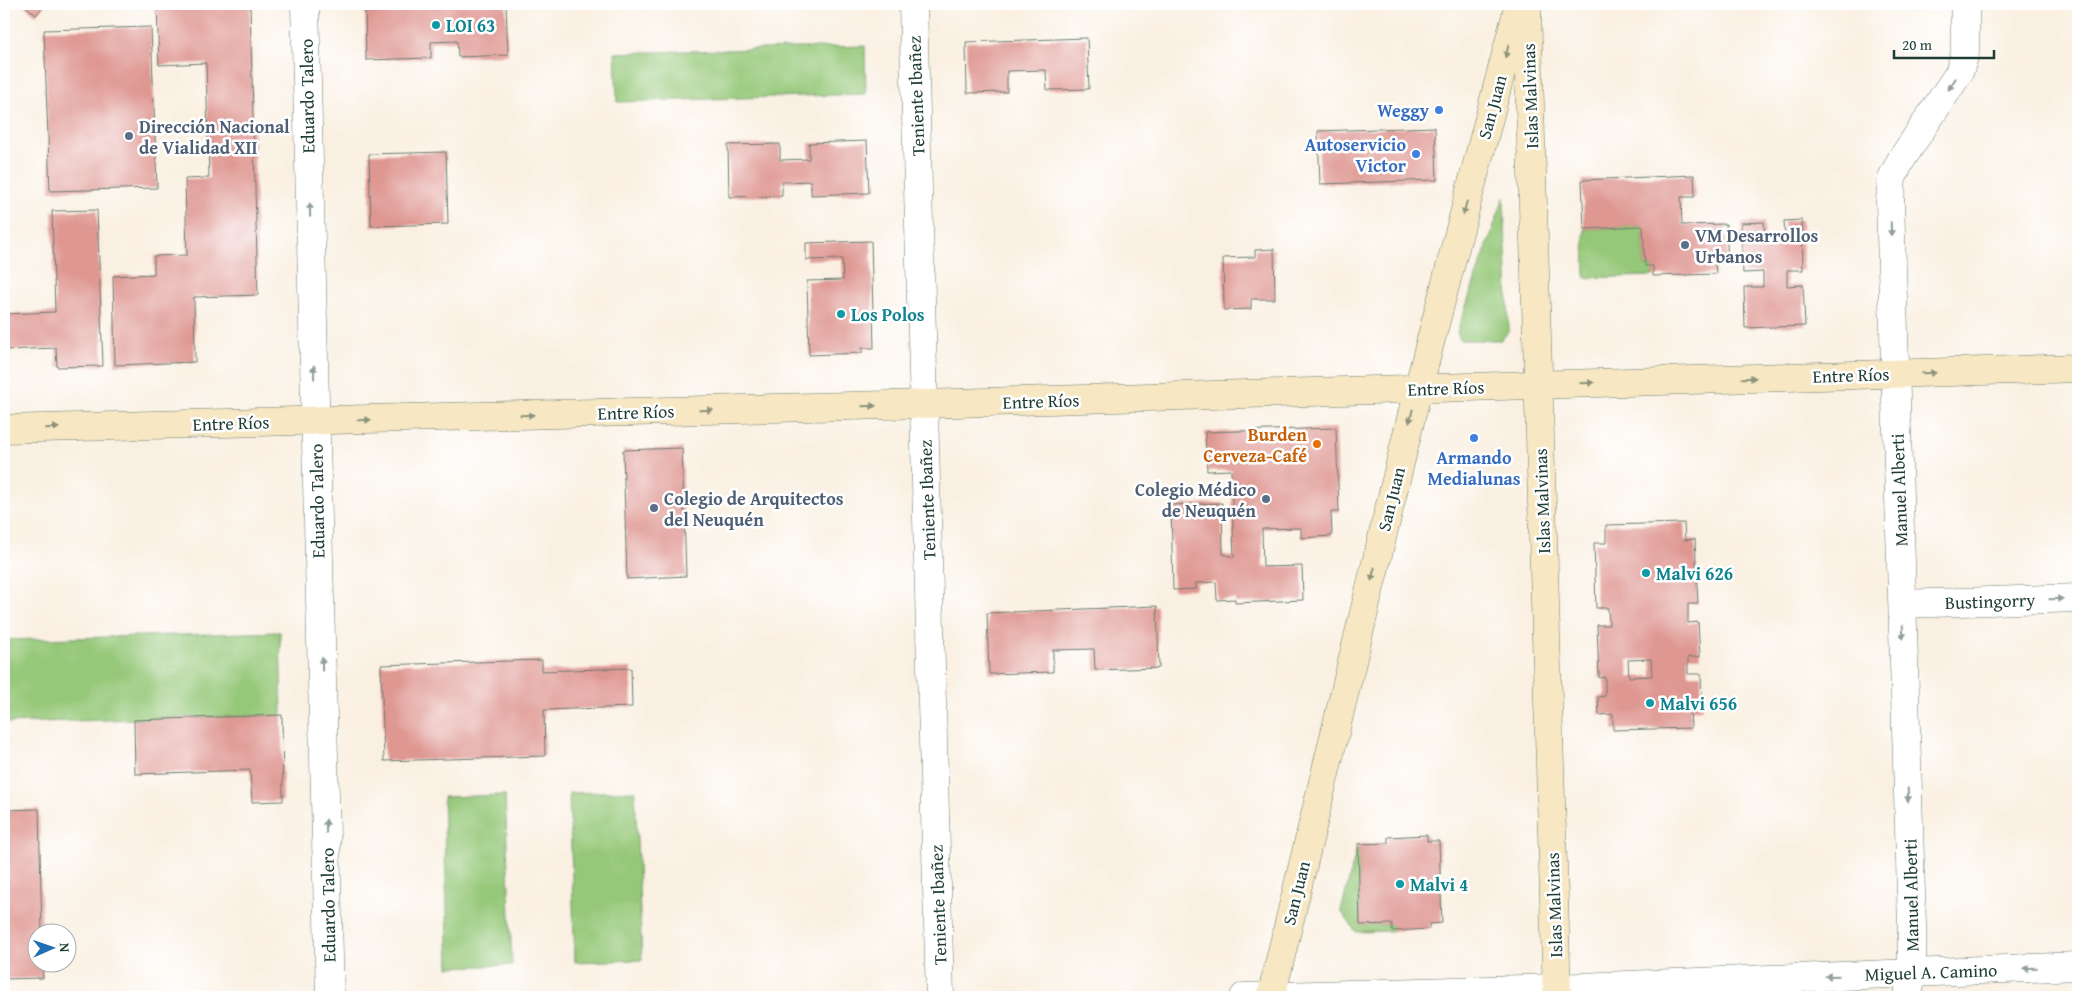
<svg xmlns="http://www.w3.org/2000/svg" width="2082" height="1001" viewBox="0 0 2082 1001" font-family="'Gentium Book Plus',serif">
<rect width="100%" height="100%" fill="#fff"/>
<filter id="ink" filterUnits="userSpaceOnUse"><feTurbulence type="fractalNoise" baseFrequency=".02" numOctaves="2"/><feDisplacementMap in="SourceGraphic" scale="10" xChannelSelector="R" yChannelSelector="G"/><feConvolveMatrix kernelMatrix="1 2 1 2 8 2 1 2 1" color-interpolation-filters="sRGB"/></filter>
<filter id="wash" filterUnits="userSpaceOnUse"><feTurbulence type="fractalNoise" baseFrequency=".0096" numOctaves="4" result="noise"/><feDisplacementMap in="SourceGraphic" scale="20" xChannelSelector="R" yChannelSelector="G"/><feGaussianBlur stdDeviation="1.12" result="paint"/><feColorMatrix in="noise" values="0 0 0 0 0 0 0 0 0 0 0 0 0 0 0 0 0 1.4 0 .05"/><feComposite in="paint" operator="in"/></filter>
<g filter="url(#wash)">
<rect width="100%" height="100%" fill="#faf0e2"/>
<g fill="#95c878" stroke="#5a8256">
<path d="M865,46L866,94L617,102L615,53Z"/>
<path d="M1504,197L1509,331L1501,340H1460L1457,332Z"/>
<path d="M1643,226L1645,266H1653V276L1585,278L1584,229Z"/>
<path d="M280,632L282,715L4,723V640Z"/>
<path d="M635,791L642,960L575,962L569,793Z"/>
<path d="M505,795L512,965L449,967L443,797Z"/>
<path d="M1358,844L1360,925L1392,924V931L1356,932L1341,911Z"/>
</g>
<g id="blocks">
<g fill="#df9792" fill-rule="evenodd">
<path d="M23,4H46L36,15Z"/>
<path d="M250,4L258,295L194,297L195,362L115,365L113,276L154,274V256L187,255L185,179L209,178L206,63L159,65L157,6Z"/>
<path d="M384,4H506L508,55L458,57L457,41L431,42V58L366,60L365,9H390Z"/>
<path d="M1165,4H1214V6L1165,8Z"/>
<path d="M151,27L157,188L50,191L44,30Z"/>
<path d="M1087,38L1089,89L1047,90L1046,70L1007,71V92L967,93L966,42Z"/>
<path d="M1435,127L1437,180L1320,184L1318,131Z"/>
<path d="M867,141L869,193L811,195V181L782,182V196L729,197L728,145L780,144V160L809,159V143Z"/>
<path d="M446,152L448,224L371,226L369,154Z"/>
<path d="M1694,175L1695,197H1681L1682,225L1726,224L1728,263H1715L1716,274L1653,276V266H1645L1643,226L1584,229L1582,180Z"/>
<path d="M97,210L103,366L57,367L56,348L4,350V314L55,312L52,211Z"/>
<path d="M1802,220L1803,270H1787V286L1803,285L1805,326L1745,328L1744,287H1763V272L1743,273L1741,223L1764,222L1765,238H1785L1784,221Z"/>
<path d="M871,241L874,348H862V353L809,355L807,281L843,280L842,259L806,260V243Z"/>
<path d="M1274,249L1275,299H1251V309L1224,310L1223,258L1255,257V250Z"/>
<path d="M1336,428L1339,512H1331L1332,536L1301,538V528L1262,529L1263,567L1302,566L1303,600L1235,603V599L1217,600L1216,582L1196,583V589L1173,590L1171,505L1222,503L1223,554L1234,557L1231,470L1207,471L1205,432Z"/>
<path d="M682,448L686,576L627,579L623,450Z"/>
<path d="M1684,523L1685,540L1695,539L1698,604H1688V623L1698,622L1700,657H1688V674H1701L1702,709L1690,710L1691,728L1613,730V714L1599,715L1598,697L1605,696V677L1599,678L1597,625H1609L1608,608H1596L1594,543H1606V525ZM1651,659L1652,676L1629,677L1628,660Z"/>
<path d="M1157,606L1159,668L1095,670L1094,649L1053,650V672L989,674L987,613Z"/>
<path d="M542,660V671L631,668L632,707L544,710L545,756L384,761L381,665Z"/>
<path d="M282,715L283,801L252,802L250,770L135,774L134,720Z"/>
<path d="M39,809L42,934H38V964H42L43,978L4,979V810Z"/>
<path d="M1427,835V841H1439L1442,923L1429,924V929L1392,931V924L1360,925L1358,844L1388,843V837Z"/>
</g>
</g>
</g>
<g filter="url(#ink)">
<use href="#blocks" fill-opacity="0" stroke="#6c7c71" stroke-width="1"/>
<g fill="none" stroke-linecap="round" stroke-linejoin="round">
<g stroke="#6c7c71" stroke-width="29">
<g id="street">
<path d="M305,4L330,997"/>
<path d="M913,4L940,997"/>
<path d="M1903,604L2078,598"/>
<path d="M1244,997L1556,988L2078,966"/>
<path d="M1908,997L1912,973V925L1890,201L1892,178L1901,160L1959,73L1965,53V4"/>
</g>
</g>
<g stroke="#6c7c71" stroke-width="29">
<g id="secondary">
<path d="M1527,8L1557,997"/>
<path d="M4,429L924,404L2078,368"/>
<path d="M1271,997L1418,389L1519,4"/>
</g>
</g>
<use href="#street" stroke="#fff" stroke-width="28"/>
<use href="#secondary" stroke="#f7e8c3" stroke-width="28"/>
</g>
<defs><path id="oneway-solid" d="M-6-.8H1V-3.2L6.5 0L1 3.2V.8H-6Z" transform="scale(1.25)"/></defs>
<g fill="#8b927c">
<use href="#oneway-solid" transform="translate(1507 51) rotate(105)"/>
<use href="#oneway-solid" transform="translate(1465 208) rotate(105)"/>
<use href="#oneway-solid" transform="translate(1929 373) rotate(-2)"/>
<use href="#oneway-solid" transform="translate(1749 378) rotate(-2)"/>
<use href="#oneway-solid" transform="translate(1587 383) rotate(-2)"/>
<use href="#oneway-solid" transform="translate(869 406) rotate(-2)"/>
<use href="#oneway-solid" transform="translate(706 410) rotate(-2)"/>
<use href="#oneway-solid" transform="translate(527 415) rotate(-2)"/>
<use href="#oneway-solid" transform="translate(1411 416) rotate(104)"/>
<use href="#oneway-solid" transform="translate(364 420) rotate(-2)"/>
<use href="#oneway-solid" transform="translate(52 428) rotate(-2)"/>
<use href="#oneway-solid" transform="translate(1373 574) rotate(104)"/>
</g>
<g fill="#8f9e9a">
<use href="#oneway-solid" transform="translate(1952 84) rotate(122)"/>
<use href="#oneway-solid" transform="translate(310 210) rotate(-91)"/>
<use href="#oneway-solid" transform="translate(1891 229) rotate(88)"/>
<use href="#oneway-solid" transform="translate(314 372) rotate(-91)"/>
<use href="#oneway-solid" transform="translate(2056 599) rotate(-2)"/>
<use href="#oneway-solid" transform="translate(1903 632) rotate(88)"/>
<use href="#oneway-solid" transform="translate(322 664) rotate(-91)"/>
<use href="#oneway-solid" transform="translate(1908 795) rotate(88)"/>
<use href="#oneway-solid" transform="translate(326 826) rotate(-91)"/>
<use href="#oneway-solid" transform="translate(2030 968) rotate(178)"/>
<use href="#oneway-solid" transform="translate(1832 976) rotate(178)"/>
</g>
</g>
<g fill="#0f9aa8" stroke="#fff" stroke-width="2">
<circle cx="436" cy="25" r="5"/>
<circle cx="841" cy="314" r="5"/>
<circle cx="1646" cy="573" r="5"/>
<circle cx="1650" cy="703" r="5"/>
<circle cx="1400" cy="884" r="5"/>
</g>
<g fill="#3f7fe0" stroke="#fff" stroke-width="2">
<circle cx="1439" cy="110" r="5"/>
<circle cx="1416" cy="154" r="5"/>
<circle cx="1474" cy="438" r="5"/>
</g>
<g fill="#5c6f8a" stroke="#fff" stroke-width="2">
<circle cx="129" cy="136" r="5"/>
<circle cx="1685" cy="245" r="5"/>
<circle cx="1266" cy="499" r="5"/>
<circle cx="654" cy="508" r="5"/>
</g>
<circle fill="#e8710a" stroke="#fff" stroke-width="2" cx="1317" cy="444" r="5"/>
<g text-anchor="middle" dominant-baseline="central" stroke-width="5" stroke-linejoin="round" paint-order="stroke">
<g font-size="18" font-weight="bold" fill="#0d838f" stroke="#fff" text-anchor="start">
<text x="446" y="25">LOI 63</text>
<text x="851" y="314">Los Polos</text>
<text x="1656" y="573">Malvi 626</text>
<text x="1660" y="703">Malvi 656</text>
<text x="1410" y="884">Malvi 4</text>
</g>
<g font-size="18" fill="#1f3d34" stroke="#fff">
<text transform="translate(307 96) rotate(-91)">Eduardo Talero</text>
<text transform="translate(916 96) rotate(-92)">Teniente Ibañez</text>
<text transform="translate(1530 96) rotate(-92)">Islas Malvinas</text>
<text transform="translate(1492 107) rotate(-75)">San Juan</text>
<text transform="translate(1851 375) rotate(-2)">Entre Ríos</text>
<text transform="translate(1446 388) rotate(-2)">Entre Ríos</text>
<text transform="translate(1041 401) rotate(-2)">Entre Ríos</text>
<text transform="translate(636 412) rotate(-2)">Entre Ríos</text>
<text transform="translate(231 423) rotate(-2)">Entre Ríos</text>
<text transform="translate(1899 490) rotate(-92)">Manuel Alberti</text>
<text transform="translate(1391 499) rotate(-76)">San Juan</text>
<text transform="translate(927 500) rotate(-92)">Teniente Ibañez</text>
<text transform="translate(317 501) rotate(-91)">Eduardo Talero</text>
<text transform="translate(1542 501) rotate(-92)">Islas Malvinas</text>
<text transform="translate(1990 601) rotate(-2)">Bustingorry</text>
<text transform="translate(1296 893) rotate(-76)">San Juan</text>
<text transform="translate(1911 895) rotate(-91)">Manuel Alberti</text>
<text transform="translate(328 905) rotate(-91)">Eduardo Talero</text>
<text transform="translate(938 905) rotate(-92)">Teniente Ibañez</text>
<text transform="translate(1554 905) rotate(-92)">Islas Malvinas</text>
<text transform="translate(1931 972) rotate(-2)">Miguel A. Camino</text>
</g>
<g font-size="18" font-weight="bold" fill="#366cbe" stroke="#fff" text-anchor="end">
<text x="1429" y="110">Weggy</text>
<text x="1406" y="144">Autoservicio<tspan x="1406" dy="21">Victor</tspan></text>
<text x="1474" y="457" text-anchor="middle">Armando<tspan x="1474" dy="21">Medialunas</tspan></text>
</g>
<g font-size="18" font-weight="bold" fill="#4e5e75" stroke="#fff" text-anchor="start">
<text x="139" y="126">Dirección Nacional<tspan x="139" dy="21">de Vialidad XII</tspan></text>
<text x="1695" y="235">VM Desarrollos<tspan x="1695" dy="21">Urbanos</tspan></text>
<text x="1256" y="489" text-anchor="end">Colegio Médico<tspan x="1256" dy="21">de Neuquén</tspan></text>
<text x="664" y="498">Colegio de Arquitectos<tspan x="664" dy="21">del Neuquén</tspan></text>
</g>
<g font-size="18" font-weight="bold" fill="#c56008" stroke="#fff" text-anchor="end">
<text x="1307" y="434">Burden<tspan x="1307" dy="21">Cerveza-Café</tspan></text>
</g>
</g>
<rect width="2082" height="1001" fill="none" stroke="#fff" stroke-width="20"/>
<g transform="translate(52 948) rotate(88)"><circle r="24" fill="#ffffff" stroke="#a5b1ae"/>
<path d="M0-4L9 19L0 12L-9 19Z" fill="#1f6fb2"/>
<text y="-8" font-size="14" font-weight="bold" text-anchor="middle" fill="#1f3d34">N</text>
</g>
<path d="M1894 50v8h100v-8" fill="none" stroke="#1f3d34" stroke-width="2.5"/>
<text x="1902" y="50" font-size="15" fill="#1f3d34" stroke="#ffffff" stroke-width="4" paint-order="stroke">20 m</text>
</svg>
